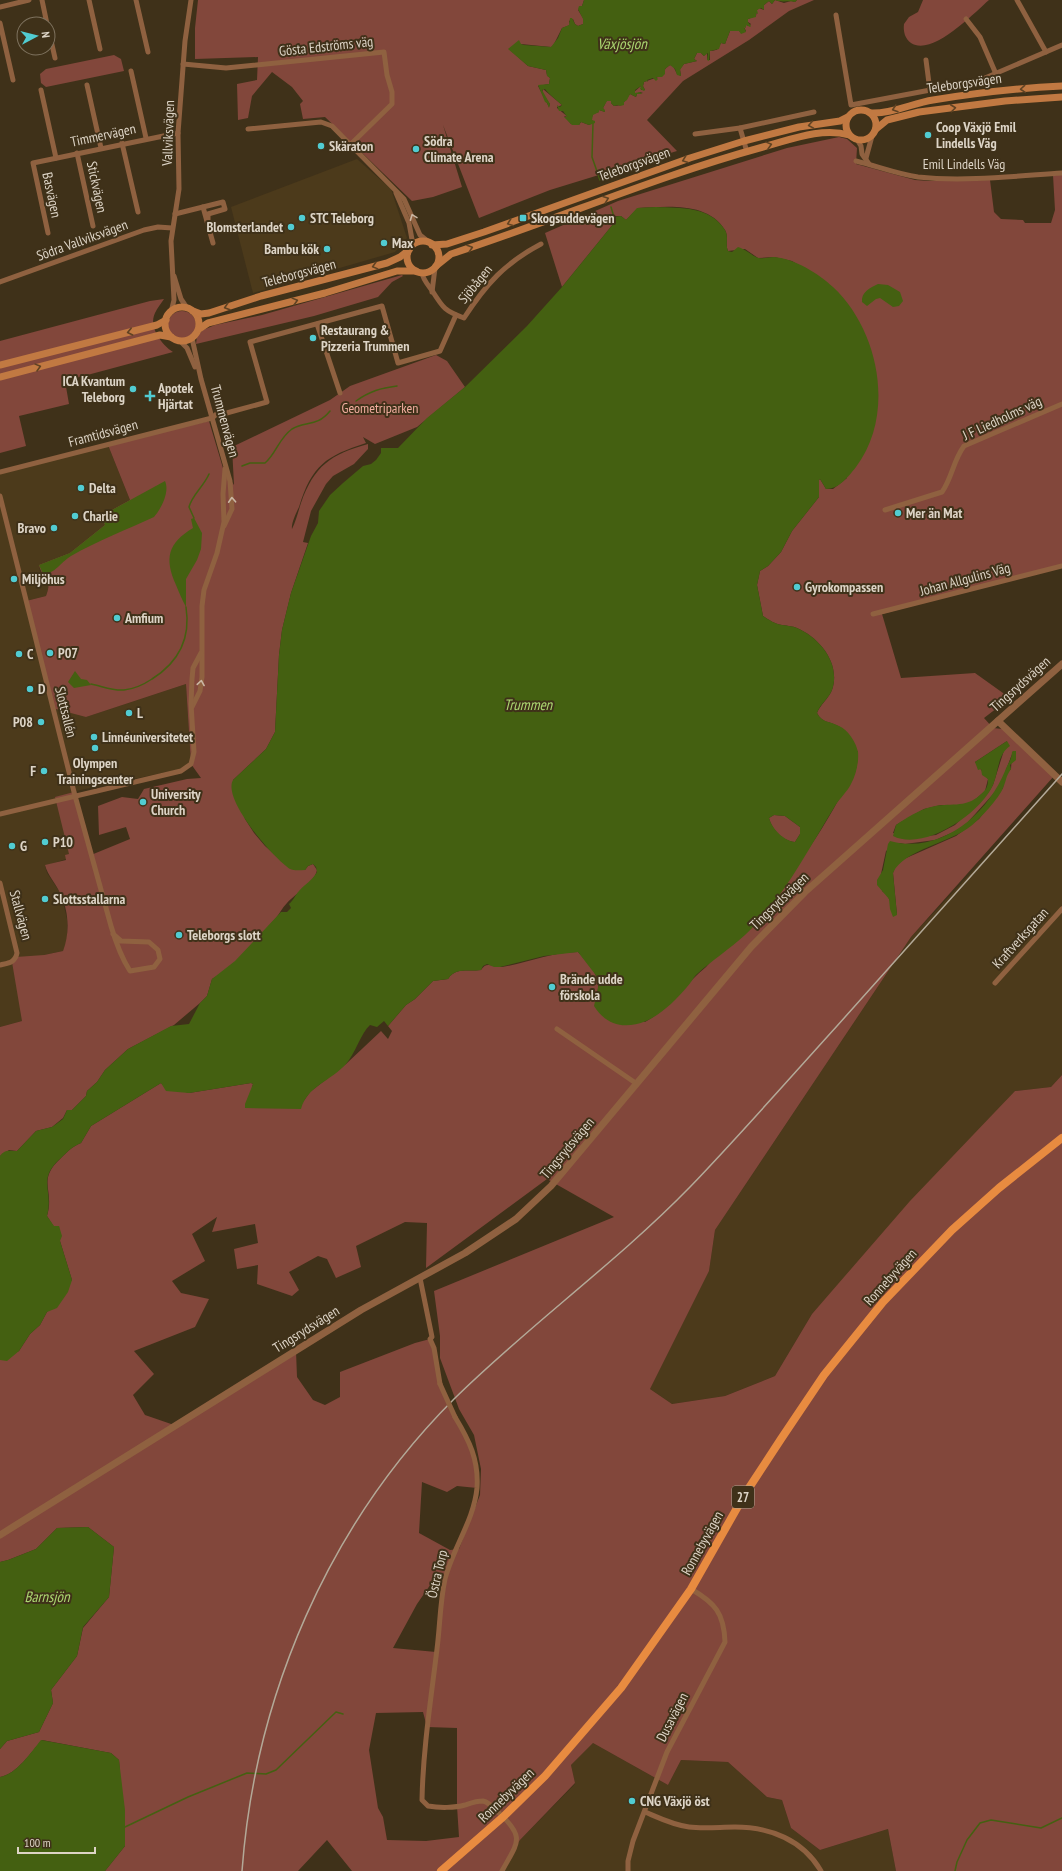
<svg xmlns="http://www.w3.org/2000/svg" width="1062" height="1871" viewBox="0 0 1062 1871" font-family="'PT Sans Narrow',sans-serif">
<rect width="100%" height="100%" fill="#3f3119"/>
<g fill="#4c3a1b">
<path d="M357,159L391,189L407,238L395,252L253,293L231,207Z"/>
<path d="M108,445L130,500L101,516L105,525L70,553L39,565L40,571L48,581L49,586L46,596L26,601L86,717L186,684L191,764L181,769L76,791L69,855L66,859L45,866L47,873L61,894L67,919V941L63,951L44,955L22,1021L0,1027V472Z"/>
<path d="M1062,776V1075L1051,1087L1015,1091L812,1314L775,1376L725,1396L672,1404L650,1389L709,1271L715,1230L911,937Z"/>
<path d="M593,1743L668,1785L681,1760L728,1762L767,1797L782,1800L791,1828L820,1850L888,1829L896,1871H500L520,1840L575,1784L571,1765Z"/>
</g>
<g fill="#82473b" fill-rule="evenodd">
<path d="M198,0H584L582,6L578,10L583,18V24L578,26L575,24L573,19L569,21L570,25L562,28L553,46L551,47L521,44L509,49L528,66L546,70L547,75L550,78L549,84L538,86L549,107L550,104L542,93L543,89L562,105L557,107V108L568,117L564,116L571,124L579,125L581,122L589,125L595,122L591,120L593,114L599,112V110L605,112L603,108L607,100L611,101V103L614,106L622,105L630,94L636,97L637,94L643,93L640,92L636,94L634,92L641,86V90H645L643,86L644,82L661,76L666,68L670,65L673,66L677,74L681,76L680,69L684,64L697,61L694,59L697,53H701L704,56L707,52V60H710V51C719,50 717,50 721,43L725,44L730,31H739L742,33L746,31L744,27H746V25L749,26L751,24L748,22V19L756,16L757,10L759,8L764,10V5L769,1L772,4L775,0L784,3L791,1L795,2L797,0H814L789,11L749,40L683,81L647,120L677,151L550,190L479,218L443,125L462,187L433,197L412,201L325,117L303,119L300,104L303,101L292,87L272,72L252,96L248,118L238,120L237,84L257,80L258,57L195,59V28Z"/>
<path d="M923,0H989C974,13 932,57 911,43C905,39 903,31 904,24L909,17L918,12Z"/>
<path d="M114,55L121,59L124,71L46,87L41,83L40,74L46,69Z"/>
<path d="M839,137L847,139L857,148L856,164L915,180L929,181L990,180L994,212L1001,219L1023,220L1025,223H1051L1055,210L1053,175H1062V566L882,614L901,678L975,673L1010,698L984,718L993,728L1003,729L1054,776L911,937L715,1230L709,1271L650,1389L672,1404L725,1396L775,1376L812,1314L910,1201L1015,1091L1051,1087L1062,1075V1871H896L888,1829L820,1850L791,1828L782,1800L767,1797L728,1762L681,1760L668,1785L593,1743L571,1765L575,1783L520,1840L500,1871H352L327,1840L298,1871H105L125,1846L119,1760L111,1753L42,1740C31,1752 17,1774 0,1777V1749L7,1741L39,1732L53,1703L51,1690L77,1656L83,1628L109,1597L114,1547L88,1527L57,1528L36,1549L8,1560L0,1562V1360L19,1351L30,1334L40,1325L47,1312L72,1280L60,1241L59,1226L54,1227L47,1216C55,1189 36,1181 61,1158C68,1151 73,1146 81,1143L91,1126L161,1083L164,1086L189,1093L251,1083L253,1084L252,1087L303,1102L310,1092L346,1064L381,1031L388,1039L392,1031L388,1026L406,1005L415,999L433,981L448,979C456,967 467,972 481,970C487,960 493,968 502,967C528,963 551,952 578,952C591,965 603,979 596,997L645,1022C672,1007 684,985 706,967L809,848C818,835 826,822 834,808C847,784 857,783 858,752C854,746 844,728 838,726C829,721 822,723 817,713C820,705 829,698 832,690C841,664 820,638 797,628C792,626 788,626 782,625C775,624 769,620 763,616L757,585L760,571L768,566L781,552L792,531L819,497V480L820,479L826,489H833L847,478L832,287L792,261L774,257L758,258L745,249L728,251C725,244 729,237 725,230C707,201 666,207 638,208L626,220L621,216H615L613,219L614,223L562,287L545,233L618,201L787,148ZM1007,741L993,785L988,793L955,825L936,835L927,836L893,833L896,825L924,809L941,805H964L971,803L985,791L988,779L975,762ZM1012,754L1011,769L1005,775L1003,788L979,819L956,836L904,859L895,867L893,873L897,915L887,895L882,891L881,874L886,851L899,843L905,844L935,840L956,831L967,823L995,792L1003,778ZM547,1179L614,1217L434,1291L440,1336V1358L459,1409L474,1435L481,1469L480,1495L459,1549L450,1550L419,1533L422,1482L447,1492L457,1486L477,1488L474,1453L440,1384L430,1339L415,1343L340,1372V1397L325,1405L313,1400L297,1377L296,1351L174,1425L145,1415L133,1395L154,1374L134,1351L195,1327L209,1299L181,1293L172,1281L205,1261L192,1234L217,1217L212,1232L255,1224L258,1243L234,1249L237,1269L258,1265L257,1284L292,1296L299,1290L289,1272L318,1256L327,1259L336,1278L361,1267L356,1246L405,1222L427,1223L426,1268ZM435,1578L445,1581L436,1652L393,1648L417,1604ZM423,1712L427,1727L457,1728V1806L459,1837L426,1841L387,1840L383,1817L378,1808L369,1750L376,1713Z"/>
<path d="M402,275L403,276L392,282L378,297L314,316L196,344L197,336L203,330L215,325L262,315Z"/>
<path d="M164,299C161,304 157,308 155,313C148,327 162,345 173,352L65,381L69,404L19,416L26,446L0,453V341L150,301Z"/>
<circle cx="182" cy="325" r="14"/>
<path d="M436,355L447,361L465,387L417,427L375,444L363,437L366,443C326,456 312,465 299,507C296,513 291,524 292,529C296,521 298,512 301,503C314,466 331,454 368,444V449L354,464L333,476L326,484L311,511L303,542L308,543L291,593L282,630L279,655L275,732L266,749L233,780L245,819L254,833L265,846L291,869L305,870L308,866L313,864L317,870C315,882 295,894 287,903C282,908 280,913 276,918C259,936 242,958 222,973C219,975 215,977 212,979L207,996L200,1003L174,1025L128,1049L105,1070L97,1082L87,1091L86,1096L72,1110H67L63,1118L52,1127L36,1131L17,1151L9,1150L0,1156V1027L22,1021L12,962L16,957L44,955L63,951C70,933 69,911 60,893C55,882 48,876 45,865L66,860L65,855L69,854L55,797L74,792L91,855L130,839L126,827L99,835L98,806L122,797L138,799L144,789L187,779L201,778L191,764L186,684L86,717L52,708L26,601L46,596C53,577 43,581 39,565L70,553L105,525L101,516L130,500L108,445L209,421L223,468L234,485L232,447L330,400L350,386Z"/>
<path d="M774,815L785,816L800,827V834L795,842C783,841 772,830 769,818Z"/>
</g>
<g fill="#446011" fill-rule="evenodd">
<path d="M584,0H797L795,2C790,0 782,3 775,0L772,4L769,1L764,5V10L761,8L757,10L758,14L756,13V17L748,19V22L751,26L750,27L746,25V28L744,27L746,32L741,34L739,31H730L725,44L721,43L719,49L710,51L709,61L707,60L708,53L704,56L701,53H697L694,59L697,61L684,64L680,70L681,76L677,75L675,69L670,65L665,69V74L662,77H656L658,79L656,81L653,78L647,80L648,82L646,81L644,82L643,86L645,90L644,91L640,89L641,86L635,90V93L640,92L642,94H637L636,97L630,94L627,100L624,102V105L620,106L618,105L614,106L611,103V101H607L603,108L605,110V112L599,110V112L593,115L592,120L595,121V123L589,125L581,122L579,125H572L564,117H567L563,111H559L557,105L560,107L562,105C556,100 549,94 545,89L542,90L550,104L549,108L547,103L545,102L538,85L549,84L550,78L547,76L546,70L528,66L508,49L519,40L521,44L524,45L551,47L558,38L562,28L569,25L570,18H572L575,24L578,26L583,24V19L578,9L579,6H582Z"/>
<path d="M656,207C681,208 710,206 725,230C729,237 725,244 728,251L732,252L738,247C746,249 753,257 759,258C764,259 769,257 774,257C795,259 818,273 833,287C879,330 896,414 856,467C848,477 839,489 826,489L820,479L819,480V497L792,531L781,552L768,566L760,571L757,585L763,616C769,620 775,624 782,625C788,626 792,626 797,628C820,638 841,664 832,690C829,698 820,704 817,713C822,723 830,721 839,726C848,730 856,742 858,752C859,762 856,775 851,784C847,792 840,798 835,806C809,848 782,901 745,935C730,949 712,960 696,975C693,978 691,983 687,987C676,1000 662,1014 646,1021C624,1030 606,1025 594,1006L599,983L598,978L578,952L544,956L500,967H494L487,964L483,966L481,970C467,972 456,967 448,979L433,981L415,999L406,1005L388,1026L384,1021L377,1027L370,1025C361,1033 355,1054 346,1064C331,1081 307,1086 301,1109L245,1108V1104L253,1084L251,1083L189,1093L166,1091L161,1083L91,1126L81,1143C73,1146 68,1151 61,1158C36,1180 54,1189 47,1216L54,1226H59L62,1236L60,1241L72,1280L68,1292L57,1308L47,1312L40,1325L30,1334L19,1351L7,1361L0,1360V1156C5,1149 9,1151 17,1151L36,1131L52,1127L63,1119L67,1110H72L86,1096L87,1091L97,1082L105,1070L128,1049L171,1026L189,1024L200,1003L207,996L212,979L235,961L281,912H287L291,908L289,904C294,900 295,895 299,891C305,884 312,881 317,872L316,867L313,864L308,866L305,870C300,870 295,871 290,869C273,858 222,799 233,780L266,749L275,732L279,655L282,630L291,593L311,536L318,523L319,511L330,495L343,483L363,466L371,464L376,460L381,453V448H398L427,418L465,387L527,326L562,287L614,223L613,217L621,216L626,220L637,208ZM774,815L785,816L800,827V834L795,842C784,841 772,829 769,818Z"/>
<path d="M878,284L888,285L900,292L903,301L899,306L893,307L880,298L876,299L867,306L862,302C861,292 870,288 878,284Z"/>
<path d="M165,481C170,492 161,509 154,517C126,530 97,541 71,556C61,562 55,574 43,574L39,565L70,553L105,525L101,516Z"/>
<path d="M194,518L202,533L201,549L197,560L186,579V607C182,600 179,592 176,585C164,558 168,543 193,528L191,519Z"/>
<path d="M75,671L81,679L87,680L91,685L74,688L68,682Z"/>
<path d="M1007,741L1010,746C997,755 999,771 993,785C981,813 924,852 893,836L896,825C906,818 919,810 931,807C949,802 965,809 980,795C986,790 988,787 988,779L982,775L981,769L978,770L975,762Z"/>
<path d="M1013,751H1016V760L1010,765L1011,769C1005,778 1007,779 1003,788C1000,797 979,820 971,826C950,843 903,850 893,873L897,915L893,917L890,909L889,899L877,885V880L883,870L888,844L890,841C940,855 987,815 1005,771C1007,765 1012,759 1012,752Z"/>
<path d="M88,1527L114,1547L109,1597L83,1627L77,1656L51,1690L53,1703L39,1732L7,1741L0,1749V1562L8,1560L36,1549L57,1528Z"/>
<path d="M41,1740L111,1753L119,1760L125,1810V1846L105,1871H0V1777C17,1774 31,1752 41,1740Z"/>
</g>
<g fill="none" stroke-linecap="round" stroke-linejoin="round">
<g stroke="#446011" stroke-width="1.5">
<path d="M593,123L592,157L600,180"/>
<path d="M611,207L614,217"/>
<path d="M356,401C370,391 381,388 397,386"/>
<path d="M242,466L250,463H265C276,454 279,438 292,429C306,420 316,428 330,411"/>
<path d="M194,518L189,507C192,495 204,486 209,474"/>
<path d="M91,684C102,686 112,691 124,690C134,689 143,685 152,679C179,662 191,639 186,607"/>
<path d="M125,1827L188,1797L247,1773L266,1774L276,1770L336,1712L343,1714"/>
<path d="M955,1871L957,1862L967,1840L980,1823L991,1820L1041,1828L1062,1818"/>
</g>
<g stroke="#8f6140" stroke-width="5">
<path d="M42,0L47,24"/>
<path d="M89,0L100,49"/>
<path d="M136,0L148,52"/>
<path d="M1017,0L1046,52"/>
<path d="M0,7L29,0"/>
<path d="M836,15L851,105L978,81L1062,45"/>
<path d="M966,19L980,37L996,74"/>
<path d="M0,23L13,80"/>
<path d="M48,27L55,58"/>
<path d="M926,60L930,91"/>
<path d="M183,64L226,68L384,52L387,75L392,92V104L350,145"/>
<path d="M131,71L146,138"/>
<path d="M87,85L101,148"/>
<path d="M41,90L56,158"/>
<path d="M740,128L747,152"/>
<path d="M248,129L321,122L332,126L404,199L420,235L430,243"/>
<path d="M695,134L740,128L814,112"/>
<path d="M858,141L861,146L862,154L869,164"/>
<path d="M122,143L138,212"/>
<path d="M77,153L93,226"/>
<path d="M866,158L872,136"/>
<path d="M856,161C877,166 897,174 918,177C963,182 1017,176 1062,173"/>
<path d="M396,193L409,223L413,245"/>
<path d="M203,207L213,243"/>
<path d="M175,214L223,202L225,209L208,214V220"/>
<path d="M48,233L33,163L178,133"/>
<path d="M422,273C423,280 429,286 433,292C443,308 445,311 464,318C486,284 505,263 541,244"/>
<path d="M174,276L181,299L187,308"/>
<path d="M0,282L144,230L158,227L172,228"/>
<path d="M432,292L435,268"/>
<path d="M171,312L174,300L171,241L179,189L178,133L185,41L191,0"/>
<path d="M317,324L340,393"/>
<path d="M192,338L201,379L230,481L232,509L224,526"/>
<path d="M180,341L187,348L195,367"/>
<path d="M0,472L212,418L219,412L223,414L267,402L250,342L382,306L398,363L440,351L456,315"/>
<path d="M0,496L74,792L111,926C116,943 121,957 130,971L154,967L160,959L158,950L149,942L121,941L113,934"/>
<path d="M885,510L942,492C952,478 953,461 964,446L1062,404"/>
<path d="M873,614L1062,566"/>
<path d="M192,707L200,691L202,677V606L204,590L217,553L224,522L223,494L225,469"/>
<path d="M0,814L181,771L191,764L194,752L191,704L192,679L193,668L201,653"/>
<path d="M0,883L17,953C15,963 8,963 0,965"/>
<path d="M995,983L1062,909"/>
<path d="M557,1029L637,1084"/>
<path d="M420,1278L432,1337L430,1339L434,1348L440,1384"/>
<path d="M455,1417C469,1440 479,1460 477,1488C474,1520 453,1548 445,1579C440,1602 440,1626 437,1649C431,1699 423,1749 422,1800L428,1806C439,1808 455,1808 465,1805C471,1803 476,1801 483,1801C489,1802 495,1809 500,1814C526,1838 517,1843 502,1871"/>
<path d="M645,1812C659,1818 673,1825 689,1827C704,1829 720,1827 735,1827C770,1827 803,1840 821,1871"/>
<path d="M628,1871V1861L633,1841L667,1752L725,1642C724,1613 715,1603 691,1589"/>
</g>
<g stroke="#8f6140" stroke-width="7">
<path d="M998,721L1062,782"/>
<path d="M0,1535L361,1310L465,1253L516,1219L551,1186L751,947L805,892L1062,664"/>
</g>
<g stroke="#c17942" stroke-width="7">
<circle cx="861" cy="125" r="15"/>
<path d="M871,113C892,114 913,103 933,100C976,93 1019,88 1062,86"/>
<path d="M876,129L887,120L919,112L1005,101L1062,97"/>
<circle cx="423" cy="257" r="16"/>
<path d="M432,245L447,244L484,232L690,158L744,141L799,127L840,121L848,117"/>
<path d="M436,266L451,254C556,220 657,176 763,147C790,140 821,127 849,135"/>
<circle cx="182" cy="324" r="17"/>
<path d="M193,311L201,314L209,313L261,296L387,263L400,257L409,250"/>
<path d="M199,329L208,323L325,293L397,271H416"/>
<path d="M0,365L157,325L166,320"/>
<path d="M0,377L160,335L171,337"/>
</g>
<path stroke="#e88b40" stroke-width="8" d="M441,1871L503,1817L545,1776L621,1688L691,1589L745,1494L781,1439L824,1375L883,1302L952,1230L999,1188L1062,1138"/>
<path stroke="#b3a998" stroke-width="1.5" d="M242,1871C255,1695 329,1524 454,1399C529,1325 616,1263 690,1187C740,1135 788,1080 837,1026C912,942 987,858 1062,774"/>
<path stroke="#8f6140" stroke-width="5" d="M440,1384L455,1417"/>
</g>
<defs><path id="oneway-chevron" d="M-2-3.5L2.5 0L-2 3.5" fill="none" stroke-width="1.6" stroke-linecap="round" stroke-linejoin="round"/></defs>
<g stroke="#604323">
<use href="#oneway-chevron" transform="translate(1023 89) rotate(175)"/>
<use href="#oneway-chevron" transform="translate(953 108) rotate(-7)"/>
<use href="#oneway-chevron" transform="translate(895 109) rotate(163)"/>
<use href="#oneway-chevron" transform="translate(811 125) rotate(170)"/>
<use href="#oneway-chevron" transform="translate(769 145) rotate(-15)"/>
<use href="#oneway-chevron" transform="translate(685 160) rotate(160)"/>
<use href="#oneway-chevron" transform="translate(606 199) rotate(-20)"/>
<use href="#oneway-chevron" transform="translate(510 223) rotate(160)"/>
<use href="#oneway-chevron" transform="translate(470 248) rotate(-18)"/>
<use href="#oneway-chevron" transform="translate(375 266) rotate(165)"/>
<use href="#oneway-chevron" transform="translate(295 301) rotate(-15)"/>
<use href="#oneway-chevron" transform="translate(227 307) rotate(163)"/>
<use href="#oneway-chevron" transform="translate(130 332) rotate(167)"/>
<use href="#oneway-chevron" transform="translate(38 367) rotate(-15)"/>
</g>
<g stroke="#cab7a4">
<use href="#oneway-chevron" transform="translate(413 217) rotate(-111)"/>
<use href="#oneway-chevron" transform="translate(232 500) rotate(-93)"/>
<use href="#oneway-chevron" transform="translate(201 683) rotate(-81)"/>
</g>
<g fill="#51ccd2" stroke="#3f3119" stroke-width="1.5">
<circle cx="928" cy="135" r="4"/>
<circle cx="321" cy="146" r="4"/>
<circle cx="416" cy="149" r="4"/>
<circle cx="302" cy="218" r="4"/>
<rect x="519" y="214" width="8" height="8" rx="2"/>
<circle cx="291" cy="227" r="4"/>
<circle cx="384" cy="243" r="4"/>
<circle cx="327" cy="249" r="4"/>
<circle cx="313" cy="338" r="4"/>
<circle cx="133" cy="389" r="4"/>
<path d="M148 390h4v4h4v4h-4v4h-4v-4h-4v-4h4z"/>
<circle cx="81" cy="488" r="4"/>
<circle cx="898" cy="513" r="4"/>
<circle cx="75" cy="516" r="4"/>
<circle cx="54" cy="528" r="4"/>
<circle cx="14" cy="579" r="4"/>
<circle cx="797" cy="587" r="4"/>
<circle cx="117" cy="618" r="4"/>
<circle cx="50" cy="653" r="4"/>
<circle cx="19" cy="654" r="4"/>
<circle cx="30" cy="689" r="4"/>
<circle cx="129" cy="713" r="4"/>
<circle cx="41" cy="722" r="4"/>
<circle cx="94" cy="737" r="4"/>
<circle cx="95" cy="748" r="4"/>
<circle cx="44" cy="771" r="4"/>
<circle cx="143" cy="802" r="4"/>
<circle cx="45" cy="842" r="4"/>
<circle cx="12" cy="846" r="4"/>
<circle cx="45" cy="899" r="4"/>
<circle cx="179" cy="935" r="4"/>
<circle cx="552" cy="987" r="4"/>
<circle cx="632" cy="1801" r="4"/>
</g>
<g text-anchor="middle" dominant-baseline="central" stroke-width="4" stroke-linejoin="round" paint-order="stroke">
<rect fill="#3f3119" stroke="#aea392" stroke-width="1" x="732" y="1486" width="22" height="22" rx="3"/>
<g font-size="13" font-weight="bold" fill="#ddd4c6">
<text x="743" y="1497">27</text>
</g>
<g font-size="14" fill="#ddd4c6" stroke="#3f3119">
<text transform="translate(326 46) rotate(-6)">Gösta Edströms väg</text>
<text transform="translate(964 83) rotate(-8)">Teleborgsvägen</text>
<text transform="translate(168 133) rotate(-88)">Vallviksvägen</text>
<text transform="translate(103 135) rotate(-12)">Timmervägen</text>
<text transform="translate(634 164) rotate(-20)">Teleborgsvägen</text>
<text x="964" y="164">Emil Lindells Väg</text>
<text transform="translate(97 187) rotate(78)">Stickvägen</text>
<text transform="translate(52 195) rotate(78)">Basvägen</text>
<text transform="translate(82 240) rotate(-20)">Södra Vallviksvägen</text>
<text transform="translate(299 273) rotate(-15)">Teleborgsvägen</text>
<text transform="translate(475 284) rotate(-51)">Sjöbågen</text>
<text transform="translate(1002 418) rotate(-25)">J F Liedholms väg</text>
<text transform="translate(225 421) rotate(75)">Trummenvägen</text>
<text transform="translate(103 433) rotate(-15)">Framtidsvägen</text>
<text transform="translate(965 579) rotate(-15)">Johan Allgulins Väg</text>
<text transform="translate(1020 684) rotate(-42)">Tingsrydsvägen</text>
<text transform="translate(66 712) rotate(76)">Slottsallén</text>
<text transform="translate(779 901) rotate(-44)">Tingsrydsvägen</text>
<text transform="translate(21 915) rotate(75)">Stallvägen</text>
<text transform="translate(1020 938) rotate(-48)">Kraftverksgatan</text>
<text transform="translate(567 1148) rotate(-50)">Tingsrydsvägen</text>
<text transform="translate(890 1277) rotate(-48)">Ronnebyvägen</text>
<text transform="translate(306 1329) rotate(-32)">Tingsrydsvägen</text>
<text transform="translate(702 1543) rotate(-61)">Ronnebyvägen</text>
<text transform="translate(437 1574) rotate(-77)">Östra Torp</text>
<text transform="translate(672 1717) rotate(-63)">Dusavägen</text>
<text transform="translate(506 1795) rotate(-44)">Ronnebyvägen</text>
</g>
<g font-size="14" font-weight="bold" fill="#ddd4c6" stroke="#3f3119" text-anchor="start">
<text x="936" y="127">Coop Växjö Emil<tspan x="936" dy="16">Lindells Väg</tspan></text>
<text x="424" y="141">Södra<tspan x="424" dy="16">Climate Arena</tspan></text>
<text x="329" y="146">Skäraton</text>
<text x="310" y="218">STC Teleborg</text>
<text x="531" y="218">Skogsuddevägen</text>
<text x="283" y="227" text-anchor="end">Blomsterlandet</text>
<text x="392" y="243">Max</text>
<text x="319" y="249" text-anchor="end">Bambu kök</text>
<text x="321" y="330">Restaurang &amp;<tspan x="321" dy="16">Pizzeria Trummen</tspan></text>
<text x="125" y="381" text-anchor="end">ICA Kvantum<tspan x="125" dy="16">Teleborg</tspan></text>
<text x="158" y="388">Apotek<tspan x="158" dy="16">Hjärtat</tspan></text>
<text x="89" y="488">Delta</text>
<text x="906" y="513">Mer än Mat</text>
<text x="83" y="516">Charlie</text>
<text x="46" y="528" text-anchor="end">Bravo</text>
<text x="22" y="579">Miljöhus</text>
<text x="805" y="587">Gyrokompassen</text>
<text x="125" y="618">Amfium</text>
<text x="58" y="653">P07</text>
<text x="27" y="654">C</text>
<text x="38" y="689">D</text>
<text x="137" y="713">L</text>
<text x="33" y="722" text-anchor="end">P08</text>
<text x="102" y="737">Linnéuniversitetet</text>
<text x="95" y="763" text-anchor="middle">Olympen<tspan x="95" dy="16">Trainingscenter</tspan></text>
<text x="36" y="771" text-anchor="end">F</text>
<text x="151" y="794">University<tspan x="151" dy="16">Church</tspan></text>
<text x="53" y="842">P10</text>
<text x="20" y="846">G</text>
<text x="53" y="899">Slottsstallarna</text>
<text x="187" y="935">Teleborgs slott</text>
<text x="560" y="979">Brände udde<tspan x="560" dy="16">förskola</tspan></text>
<text x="640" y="1801">CNG Växjö öst</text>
</g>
<g font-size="14" fill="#f1ad9f" stroke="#3f3119">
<text x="380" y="408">Geometriparken</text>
</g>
<g font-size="15" font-style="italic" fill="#acd771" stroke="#3f3119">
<text x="622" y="43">Växjösjön</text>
<text x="528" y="704">Trummen</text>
<text x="47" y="1596">Barnsjön</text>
</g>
</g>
<g transform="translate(36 36) rotate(83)"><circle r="19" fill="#3f3119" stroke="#7e725e"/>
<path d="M0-3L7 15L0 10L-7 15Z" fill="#51ccd2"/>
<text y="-6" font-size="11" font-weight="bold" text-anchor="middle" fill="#ddd4c6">N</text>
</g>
<path d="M18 1847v6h77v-6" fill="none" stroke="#ddd4c6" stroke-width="2"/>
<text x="24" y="1847" font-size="12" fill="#ddd4c6" stroke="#3f3119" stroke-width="3" paint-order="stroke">100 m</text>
</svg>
